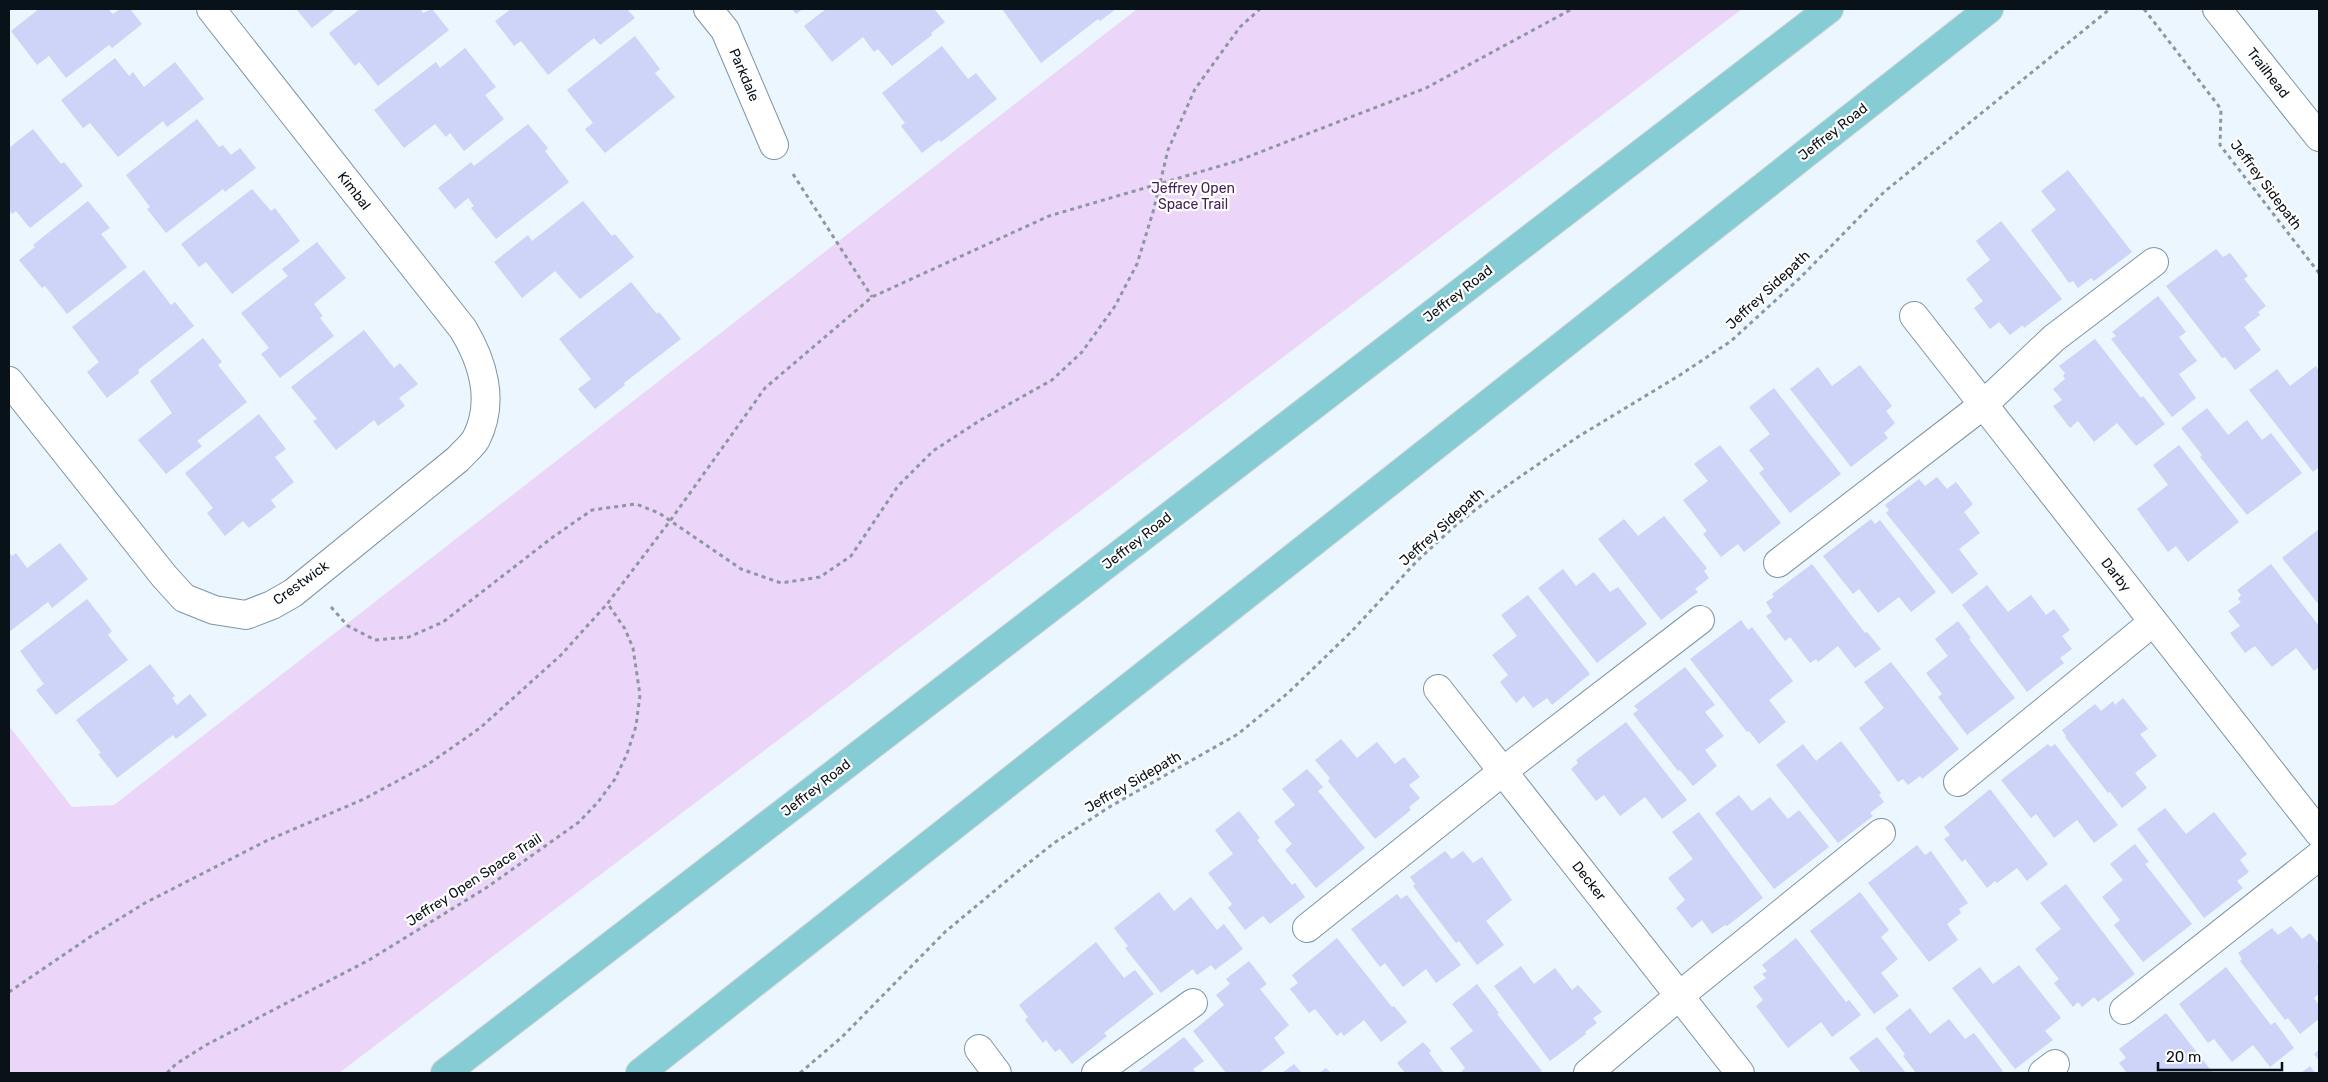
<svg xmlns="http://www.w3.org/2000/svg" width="2328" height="1082" viewBox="0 0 2328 1082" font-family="Rubik,sans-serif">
<rect width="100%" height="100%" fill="#ecf6fe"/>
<path fill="#ebd6f9" d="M1137,9H1742L339,1073H9V726L72,807L114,805Z"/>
<g fill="#cdd4f8">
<path d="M39,9H108L113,14L120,9H130L142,24L112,48L109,45L66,78L49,56L37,65L11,31Z"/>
<path d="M296,9H336L312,28Z"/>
<path d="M360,9H420L423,13L432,9L449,30L378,86L359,62L355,66L329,33Z"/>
<path d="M511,9H627L635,18L600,45L594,38L548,75L521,41L514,46L495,21Z"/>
<path d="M792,9H803L796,14Z"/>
<path d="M826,9H934L945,22L931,33L932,35L892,66L878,49L874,52L863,37L832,62L804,26Z"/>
<path d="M1002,9H1116L1100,21L1098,19L1041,63Z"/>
<path d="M635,36L660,69L655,73L675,97L605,153L585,129L593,123L567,90Z"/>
<path d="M942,46L968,79L976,73L997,99L941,142L939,140L922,153L901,126L905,123L882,93Z"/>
<path d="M465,48L496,87L485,95L504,119L464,151L450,133L446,137L435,124L404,148L374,110L436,62L440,68Z"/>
<path d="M115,58L129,76L133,72L144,87L175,62L204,99L167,127L163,121L118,157L90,123L83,128L61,100Z"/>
<path d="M197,119L219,147L223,145L231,155L240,148L256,168L225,192L223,189L166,233L147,209L150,207L126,175Z"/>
<path d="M528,124L548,148L545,151L569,182L496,239L471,208L474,206L468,198L455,209L438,188L471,162L474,166Z"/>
<path d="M33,129L61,164L64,162L83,186L30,228L16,211L12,214L9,210V148Z"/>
<path d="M2068,170L2132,252L2094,281L2091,278L2078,288L2073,281L2069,283L2031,230L2056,210L2041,191Z"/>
<path d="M252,189L271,211L275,208L300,241L232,294L206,262L199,267L181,244Z"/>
<path d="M88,201L110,228L101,234L127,267L67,314L45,286L42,288L19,260L35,247L33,245Z"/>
<path d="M583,201L612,236L615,234L634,257L580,299L555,271L522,298L494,262L528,235L532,241Z"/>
<path d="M2001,221L2062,299L2024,328L2023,325L2010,335L1999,322L1990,329L1974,308L1983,301L1966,279L1990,260L1976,241Z"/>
<path d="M317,242L346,278L314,304L323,316L320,318L334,336L280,378L261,354L269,348L241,313L288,276L282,269Z"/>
<path d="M2216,249L2223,257L2230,253L2248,276L2244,279L2266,306L2258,312L2260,315L2244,327L2261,350L2235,370L2225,357L2222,358L2166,286Z"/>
<path d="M144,270L171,305L175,302L194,326L138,370L139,373L107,398L87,372L99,362L72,327Z"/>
<path d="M631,282L657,314L659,312L681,339L624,383L625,385L595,409L578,389L591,379L559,339Z"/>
<path d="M2158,296L2186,332L2179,337L2197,361L2179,374L2196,398L2172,417L2111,339L2116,336L2112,332Z"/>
<path d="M364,330L394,368L400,363L418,384L399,398L405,406L378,426L374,420L336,450L313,421L317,419L291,387Z"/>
<path d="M203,338L222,362L218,365L247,402L197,441L202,446L166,474L138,440L172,413L150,381Z"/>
<path d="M2095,339L2141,398L2143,396L2165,424L2136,446L2117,423L2094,442L2078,421L2070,428L2053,406L2062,400L2053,389L2065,379L2063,376L2065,373L2059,366Z"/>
<path d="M1860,365L1892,406L1886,411L1895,423L1884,433L1888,438L1851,467L1790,389L1818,367L1832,386Z"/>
<path d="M2316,366L2319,371V467L2313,472L2249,390L2277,369L2290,386Z"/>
<path d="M1774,388L1841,474L1790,513L1759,473L1764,469L1749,450L1770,434L1749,407Z"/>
<path d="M2207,408L2228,435L2247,420L2262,440L2271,433L2302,473L2247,515L2200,457L2202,455L2181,428Z"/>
<path d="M259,414L286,449L275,457L294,482L271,500L276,507L249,528L243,521L225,536L207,513L213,508L185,473Z"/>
<path d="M1720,445L1781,523L1744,552L1738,544L1721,557L1703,534L1707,531L1683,500L1708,481L1694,464Z"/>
<path d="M2179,445L2239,522L2188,562L2176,546L2168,552L2137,509L2168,485L2153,465Z"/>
<path d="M1937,477L1947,489L1956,482L1973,504L1964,512L1980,533L1959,549L1978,574L1952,594L1886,513L1889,510L1885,505L1919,479L1925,486Z"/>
<path d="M1664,516L1707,568L1704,571L1709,578L1695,589L1698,592L1661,620L1598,539L1624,519L1638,536Z"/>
<path d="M1871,519L1875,524L1880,520L1936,592L1911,612L1899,597L1878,613L1859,589L1853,594L1823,556Z"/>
<path d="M2319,529V605L2282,558Z"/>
<path d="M60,543L88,579L52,608L48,602L9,632V552L12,556L16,553L27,568Z"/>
<path d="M1812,564L1865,633L1867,632L1881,649L1855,668L1838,646L1818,662L1816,659L1810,663L1790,637L1785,641L1766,616L1772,612L1766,602L1774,597L1772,594Z"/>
<path d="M2271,564L2319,626V667L2314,671L2296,648L2272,667L2255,646L2245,653L2230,633L2240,626L2228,611L2241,602L2238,599L2241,595L2237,590Z"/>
<path d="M1563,569L1576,586L1594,572L1610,592L1618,587L1647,624L1597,663L1538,588Z"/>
<path d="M1987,585L2008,612L2031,595L2046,615L2054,609L2070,630L2062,636L2072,649L2060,658L2064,663L2027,692L1962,605Z"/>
<path d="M1528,595L1590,674L1552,705L1547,698L1533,708L1524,696L1516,703L1500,682L1508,675L1492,655L1517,636L1501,615Z"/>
<path d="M87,599L112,631L108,635L128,660L56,715L36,690L44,684L20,651Z"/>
<path d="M1741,620L1748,630L1752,627L1793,681L1769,700L1786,722L1759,744L1749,731L1747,732L1690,659Z"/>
<path d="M1958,621L1971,638L1969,639L2015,698L1967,735L1938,697L1942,694L1926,673L1948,656L1935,639Z"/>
<path d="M1891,662L1959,749L1922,779L1920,776L1908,785L1903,779L1898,782L1859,728L1884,708L1864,682Z"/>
<path d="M150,664L175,696L172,698L177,705L190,694L207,715L176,739L173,735L117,778L98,754L101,753L76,720Z"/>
<path d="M1685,667L1715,705L1705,712L1724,736L1705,750L1717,766L1693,786L1680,770L1678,771L1633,714L1638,710L1634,706Z"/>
<path d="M2123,698L2148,729L2140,734L2157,756L2135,773L2147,788L2122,808L2110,792L2108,793L2065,737L2066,736L2062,730L2095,704L2101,711L2113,701L2115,705Z"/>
<path d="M1626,722L1687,800L1662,819L1645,797L1620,816L1604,795L1596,801L1571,769L1578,763L1576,760Z"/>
<path d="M1341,739L1357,758L1377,742L1395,764L1404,757L1420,777L1409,785L1420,798L1409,807L1411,810L1375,839L1328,781L1330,778L1315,760Z"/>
<path d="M1841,741L1881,793L1879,795L1884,802L1870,813L1873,816L1838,843L1776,765L1803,744L1816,761Z"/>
<path d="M2048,744L2051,747L2055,744L2118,825L2094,843L2077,820L2054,838L2036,814L2031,818L2001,780Z"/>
<path d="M1307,769L1323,787L1318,791L1365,848L1316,888L1285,850L1292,844L1274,822L1295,805L1282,789Z"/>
<path d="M1990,789L2048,864L2027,881L2017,868L1997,883L1995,881L1987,888L1965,859L1962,862L1944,839L1950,835L1944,827Z"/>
<path d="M1739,795L1752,811L1770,797L1788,819L1799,810L1829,847L1774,889L1715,813Z"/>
<path d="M2165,808L2186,834L2214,812L2247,854L2240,860L2249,872L2237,881L2243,888L2204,918L2137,829Z"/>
<path d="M1239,811L1260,838L1257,840L1292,885L1295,883L1305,897L1270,924L1263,916L1245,930L1228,908L1232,904L1208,873L1233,854L1215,830Z"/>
<path d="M1699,812L1763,898L1727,926L1725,925L1712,934L1702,920L1692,928L1676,908L1685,900L1668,878L1693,859L1672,832Z"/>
<path d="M2135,844L2149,862L2145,864L2192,924L2143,962L2114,925L2120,920L2102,897L2123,880L2110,864Z"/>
<path d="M1917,845L1925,855L1931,851L1968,903L1959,909L1961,913L1947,924L1958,940L1929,962L1868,883Z"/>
<path d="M1445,851L1452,859L1463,851L1473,863L1482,857L1512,900L1486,921L1504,945L1477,965L1459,941L1456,943L1413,886L1415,884L1410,877Z"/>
<path d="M2066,884L2135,974L2098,1002L2094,997L2082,1007L2078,1002L2073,1007L2054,983L2059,979L2035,949L2061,929L2040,903Z"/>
<path d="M1159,892L1174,911L1191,897L1217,930L1224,924L1243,949L1215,970L1211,965L1197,975L1193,969L1161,993L1125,948L1128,946L1114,928Z"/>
<path d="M1860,892L1889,930L1881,937L1898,959L1881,973L1899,996L1874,1014L1810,931Z"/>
<path d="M1397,894L1401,899L1407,895L1461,965L1436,983L1426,969L1403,987L1385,963L1380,967L1351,929Z"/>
<path d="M2291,926L2302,939L2310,933L2319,944V959L2317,961L2319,963V994L2314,998L2319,1005V1019L2300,1034L2288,1018L2285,1020L2240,961L2242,959L2238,953L2272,928L2278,935Z"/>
<path d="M1337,938L1392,1007L1394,1006L1407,1022L1381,1042L1364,1020L1344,1036L1341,1032L1337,1036L1315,1009L1309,1013L1290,989L1298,983L1292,975Z"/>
<path d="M1796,938L1846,1002L1849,1000L1861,1015L1832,1037L1821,1022L1788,1048L1756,1006L1763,1000L1753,987L1766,978L1762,974L1767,971L1762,965Z"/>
<path d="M1096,942L1124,978L1135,970L1154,994L1104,1033L1107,1036L1072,1064L1060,1049L1055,1052L1046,1040L1043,1043L1025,1020L1028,1017L1019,1005Z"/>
<path d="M1249,961L1267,984L1260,989L1289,1025L1274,1038L1285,1053L1259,1073H1226L1193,1031L1224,1005L1216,995L1230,984L1226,979Z"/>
<path d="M2019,965L2061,1018L2045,1031L2053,1040L2015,1069L1952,988L1980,967L1993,984Z"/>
<path d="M1521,966L1534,984L1555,968L1572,990L1578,985L1602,1012L1593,1018L1597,1023L1585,1032L1586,1034L1550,1061L1494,986Z"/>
<path d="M2226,967L2271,1025L2275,1022L2294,1048L2270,1067L2253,1045L2232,1062L2214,1039L2208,1043L2179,1004Z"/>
<path d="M1477,984L1499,1013L1497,1014L1542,1071L1538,1073L1461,1072L1465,1068L1450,1048L1473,1031L1452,1004Z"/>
<path d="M1910,1008L1930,1034L1949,1019L1965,1039L1974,1033L2003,1071L2000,1073H1916L1903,1056L1905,1054L1885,1028Z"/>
<path d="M2166,1013L2213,1073H2127L2119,1063L2126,1058L2119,1049Z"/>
<path d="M1184,1037L1204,1061L1193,1069L1196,1073H1137Z"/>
<path d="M1877,1037L1906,1073H1861L1849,1058Z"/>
<path d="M1423,1042L1431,1051L1429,1053L1444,1073H1405L1397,1063Z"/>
<path d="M2319,1050V1061L2314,1054Z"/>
<path d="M1294,1064L1302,1073H1282Z"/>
<path d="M2310,1066L2315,1073H2301Z"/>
<path d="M1326,1068L1331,1073H1319Z"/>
</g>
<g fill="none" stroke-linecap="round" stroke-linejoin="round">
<g stroke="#7e95a6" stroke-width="30">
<g id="minor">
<path d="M708,9L725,30L774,145"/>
<path d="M2217,9L2319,137"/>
<path d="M1914,316L2319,833"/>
<path d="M9,381L164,576L184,598L214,610L246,615L272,605L293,593L458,459C463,453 472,446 476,439C495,402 483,362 463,329L211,9"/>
<path d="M1778,563L1983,405L2054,338L2154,262"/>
<path d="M1438,689L1740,1073"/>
<path d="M1958,782L2153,622"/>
<path d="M1307,928L1502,772L1700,620"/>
<path d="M2124,1010L2319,856"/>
<path d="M979,1049L997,1073"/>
<path d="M1096,1073L1193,1003"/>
<path d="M1588,1073L1679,996L1881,833"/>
<path d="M2043,1073L2055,1064"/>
</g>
</g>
<g stroke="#d3d4d5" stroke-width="30">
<g id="major">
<path d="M445,1073L1829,9"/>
<path d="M640,1073L1989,9"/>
</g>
</g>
<g stroke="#8e979f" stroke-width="3" stroke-dasharray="4 4" stroke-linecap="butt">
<path d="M2144,9L2221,109L2220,145L2319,273"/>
<path d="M793,174L872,297"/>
<path d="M331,607L348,626L375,640L409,637L443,622L553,537L592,510L636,504L659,513L741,569L781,583L820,577L851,556L898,486L933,451L979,421L1052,380L1082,352L1115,306L1137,264L1153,212L1168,150L1195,89L1240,27L1260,9"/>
<path d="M9,992L93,935L145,903L266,841L364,799L427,765L480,728L561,655L607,604L670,521L765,388L872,297L1049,216L1237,161L1426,88L1572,9"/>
<path d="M167,1073L176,1064L206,1045L369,960L486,888L579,822L598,802L615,779L627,754L636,726L640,695L633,648L625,629L608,604"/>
<path d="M800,1073L842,1037L945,932L1016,873L1054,843L1111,806L1238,734L1288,693L1350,633L1418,560L1456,525L1501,490L1576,438L1680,375L1731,341L1800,278L1884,192L2110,9"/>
</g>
<use href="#minor" stroke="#fff" stroke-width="28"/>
<use href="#major" stroke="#85ccd5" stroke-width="28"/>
</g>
<g text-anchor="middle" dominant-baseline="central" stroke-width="4.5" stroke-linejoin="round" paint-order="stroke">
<g font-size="14" fill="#091218" stroke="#fff">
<text transform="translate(2268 73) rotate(52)">Trailhead</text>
<text transform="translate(744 75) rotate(67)">Parkdale</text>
<text transform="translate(1833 132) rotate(-38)">Jeffrey Road</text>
<text transform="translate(2266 185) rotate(53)">Jeffrey Sidepath</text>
<text transform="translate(354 191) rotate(52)">Kimbal</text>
<text transform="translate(1768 290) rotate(-43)">Jeffrey Sidepath</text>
<text transform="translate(1458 294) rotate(-38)">Jeffrey Road</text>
<text transform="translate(1442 527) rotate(-42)">Jeffrey Sidepath</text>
<text transform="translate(1137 541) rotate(-38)">Jeffrey Road</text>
<text transform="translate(2116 575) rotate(52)">Darby</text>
<text transform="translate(301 583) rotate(-36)">Crestwick</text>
<text transform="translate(1133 782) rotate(-30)">Jeffrey Sidepath</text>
<text transform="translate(816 788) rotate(-38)">Jeffrey Road</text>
<text transform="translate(474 880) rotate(-33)">Jeffrey Open Space Trail</text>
<text transform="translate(1589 881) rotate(52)">Decker</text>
</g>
<g font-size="14" fill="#422255" stroke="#fff">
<text x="1193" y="188">Jeffrey Open<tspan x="1193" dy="16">Space Trail</tspan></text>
</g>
</g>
<rect width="2328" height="1082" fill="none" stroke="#091218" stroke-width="20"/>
<path d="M2158 1062v8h124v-8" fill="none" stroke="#091218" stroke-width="2.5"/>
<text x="2166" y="1062" font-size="15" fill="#091218" stroke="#ffffff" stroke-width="4" paint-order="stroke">20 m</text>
</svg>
